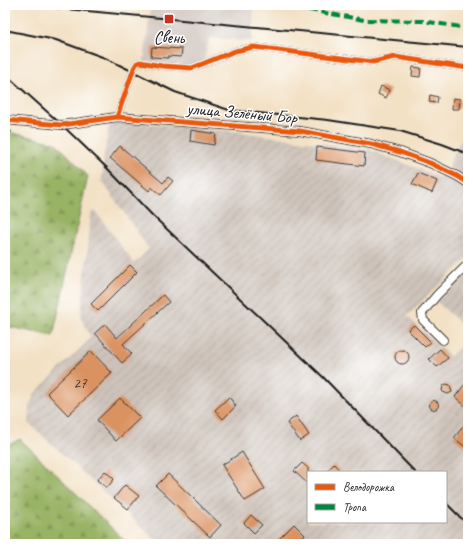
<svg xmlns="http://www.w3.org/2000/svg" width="473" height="549" viewBox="0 0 473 549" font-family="Caveat,sans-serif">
<defs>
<pattern id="industrial-furrows" width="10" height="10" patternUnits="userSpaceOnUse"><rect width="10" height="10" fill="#cdc2b9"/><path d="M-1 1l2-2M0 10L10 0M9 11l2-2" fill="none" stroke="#afa69e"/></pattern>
<pattern id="forest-firs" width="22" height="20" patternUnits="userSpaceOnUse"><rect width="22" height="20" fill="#99b365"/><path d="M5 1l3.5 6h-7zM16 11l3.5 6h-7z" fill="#839957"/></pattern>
</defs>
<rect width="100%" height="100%" fill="#fff"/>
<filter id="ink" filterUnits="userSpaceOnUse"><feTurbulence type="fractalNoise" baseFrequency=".025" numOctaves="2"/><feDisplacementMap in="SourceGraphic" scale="8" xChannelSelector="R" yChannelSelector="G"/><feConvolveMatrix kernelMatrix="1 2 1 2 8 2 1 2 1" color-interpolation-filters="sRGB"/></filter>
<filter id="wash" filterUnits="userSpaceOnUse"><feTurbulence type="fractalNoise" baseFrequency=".012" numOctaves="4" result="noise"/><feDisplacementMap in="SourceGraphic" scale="16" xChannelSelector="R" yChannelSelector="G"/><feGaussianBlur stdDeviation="0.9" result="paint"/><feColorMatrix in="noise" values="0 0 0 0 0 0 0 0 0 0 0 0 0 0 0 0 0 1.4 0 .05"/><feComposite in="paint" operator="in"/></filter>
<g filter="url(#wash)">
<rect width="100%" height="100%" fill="#f3e1c5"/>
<g fill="url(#industrial-furrows)" fill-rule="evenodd">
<path d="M110,121H118L240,132L370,150L432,174L440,179L442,174L468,189V258L407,316L450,356L468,338V544H160L29,423L30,405L34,394L91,338L81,318L91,213L95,211L134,263L149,249L102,181L104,154ZM308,472H446V522H308Z"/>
<path d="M460,141L468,144V177L448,167Z"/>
<path d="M468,272V330L437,302Z"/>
</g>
<path fill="#cdc2b9" d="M151,5H254L252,41L209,38L203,67L144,61Z"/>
<g fill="url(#forest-firs)" stroke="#5a6840">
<path d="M5,131L56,143L88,176L53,336L5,326Z"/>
<path d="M20,439L128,544H5V447Z"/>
</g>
<g id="blocks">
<g fill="#da9260">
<path d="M152,47L182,49L181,57L168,56V58L151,57Z"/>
<path d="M413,67L421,68L420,77L412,76Z"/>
<path d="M381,86L390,90L386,98L378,94Z"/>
<path d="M430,95L438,97L437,103L429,102Z"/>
<path d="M453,98L460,99L459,109H452Z"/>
<path d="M191,130L216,134L214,145L190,141Z"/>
<path d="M120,146L163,183L168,177L173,181L161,195L151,187L149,191L110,158Z"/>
<path d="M317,147L365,153L364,166L316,160Z"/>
<path d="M418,173L437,181L432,193L412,184Z"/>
<path d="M130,265L137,272L98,311L91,304Z"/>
<path d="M163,295L169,302L123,344L132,354L122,363L95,333L105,324L117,338Z"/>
<path d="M414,325L431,342L425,347L408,330Z"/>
<path d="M440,349L448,358L437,367L429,359Z"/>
<circle cx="402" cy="357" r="7"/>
<path d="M91,351L112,373L68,415L47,393Z"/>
<path d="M468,380V408L455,397Z"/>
<path d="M446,384L450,385L452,392L448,394L443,392L442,391L443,386Z"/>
<path d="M229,397L236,406L223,419L215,410Z"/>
<path d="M120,398L140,418L116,441L97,420Z"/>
<circle cx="434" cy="405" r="4.5"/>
<path d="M296,416L309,435L300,441L287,423Z"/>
<path d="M468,420V449L454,438Z"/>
<path d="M242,452L265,489L245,501L222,465Z"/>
<path d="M302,463L308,468V484L294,471Z"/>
<path d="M334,464L341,472H326Z"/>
<path d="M105,471L114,479L107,488L97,480Z"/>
<path d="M168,474L221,525L210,537L156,486Z"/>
<path d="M125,485L139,496L128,509L114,498Z"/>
<path d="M251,515L262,525L254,533L244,523Z"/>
<path d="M294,524L305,535L297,544H274Z"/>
</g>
</g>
</g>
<g filter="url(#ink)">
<use href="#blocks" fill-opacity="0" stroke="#3c3a35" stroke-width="1"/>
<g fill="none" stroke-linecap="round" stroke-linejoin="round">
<g stroke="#3c3a35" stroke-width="8">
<path id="street" d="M117,117L134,68L137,63L140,62L162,66L192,68L235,51L254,47L373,62L395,57L468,68"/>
</g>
<g stroke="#3c3a35" stroke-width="10">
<g id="secondary">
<path d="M5,120L62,125L117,117L300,131L371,144L400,152L430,163L457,176L468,183"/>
<path d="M443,340L423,320L422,313L437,295L468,264"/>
</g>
</g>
<use href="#street" stroke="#fff" stroke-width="6"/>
<use href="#secondary" stroke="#fff" stroke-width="8"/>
<g stroke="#1c1c1c" stroke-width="2">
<path d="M24,5L468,47"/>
<path d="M5,30L56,40L105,58L175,92L229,110L328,120L400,131L442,144L468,154"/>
<path d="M5,74L62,125L106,167L153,216L323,377L415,472"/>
<path d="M446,503L468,525"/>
</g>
<g stroke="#00873e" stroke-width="4" stroke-dasharray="8 4" stroke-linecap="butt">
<path d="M273,5L299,8L364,20L422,21L468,28"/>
<path d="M5,136L12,129"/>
</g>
<g stroke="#fff" stroke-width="8">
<g id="cycleway">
<path d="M117,117L134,68L137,63L140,62L162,66L192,68L235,51L254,47L373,62L395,57L468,68"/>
<path d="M5,120L62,125L117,117L300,131L371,144L400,152L430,163L457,176L468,183"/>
</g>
</g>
<use href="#cycleway" stroke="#e8590c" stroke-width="5"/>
</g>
</g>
<rect fill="#c8321e" stroke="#fff" stroke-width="1.5" x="164" y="14" width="10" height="10" rx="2"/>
<g text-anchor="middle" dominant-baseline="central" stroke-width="3" stroke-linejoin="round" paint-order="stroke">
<g font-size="15" fill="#4c3a2d">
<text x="80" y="383">27</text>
</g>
<g font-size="17" fill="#1c1c1c" stroke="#fff">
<text x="169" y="37">Свень</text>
</g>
<g font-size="17" fill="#1c1c1c" stroke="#fff">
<text transform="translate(242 113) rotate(5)">улица Зелёный Бор</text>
</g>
</g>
<rect width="473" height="549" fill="none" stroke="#fff" stroke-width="20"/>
<rect x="307" y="471" width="140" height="52" fill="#ffffff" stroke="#a4a4a4"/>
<rect x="315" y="484" width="20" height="6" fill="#e8590c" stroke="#a4a4a4"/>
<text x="343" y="491" font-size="12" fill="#1c1c1c">Велодорожка</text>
<rect x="315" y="504" width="20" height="6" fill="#00873e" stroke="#a4a4a4"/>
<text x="343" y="511" font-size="12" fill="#1c1c1c">Тропа</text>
</svg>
